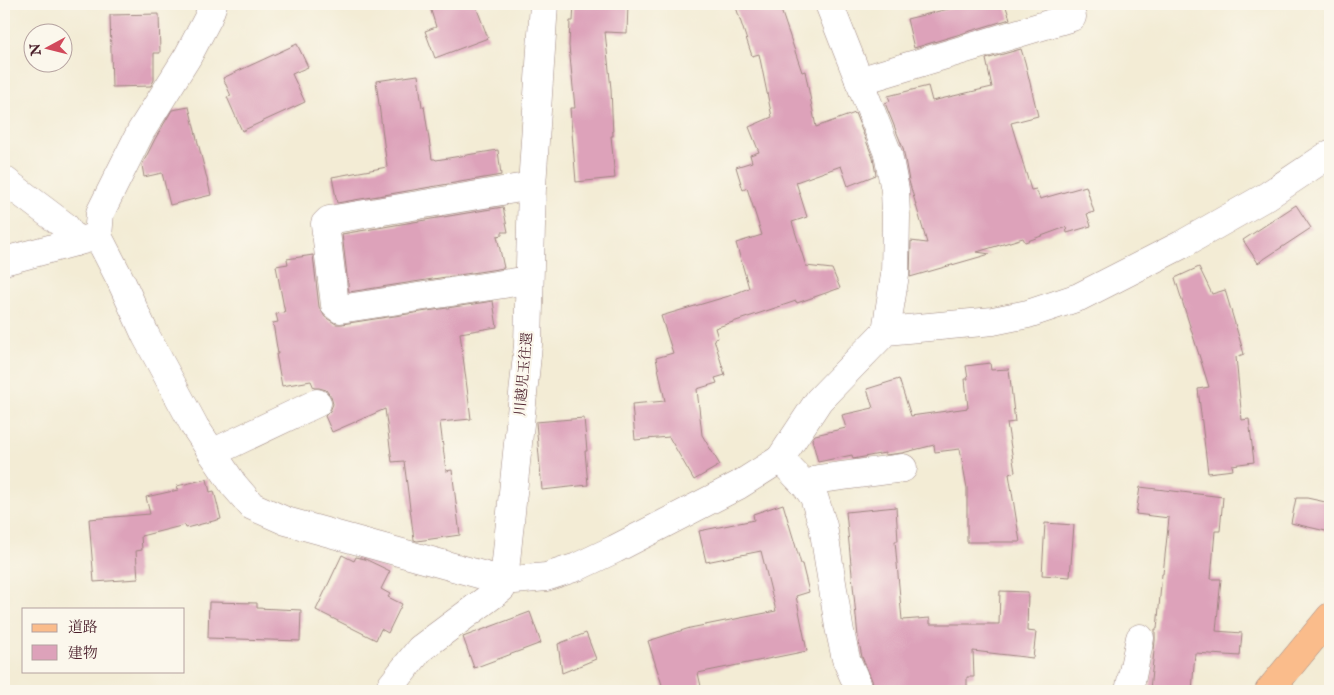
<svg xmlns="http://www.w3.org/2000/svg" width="1334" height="695" viewBox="0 0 1334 695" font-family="'IM FELL English','Noto Serif JP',serif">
<rect width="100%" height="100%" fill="#fbf7ec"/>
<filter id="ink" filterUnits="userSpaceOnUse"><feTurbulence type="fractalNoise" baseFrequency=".02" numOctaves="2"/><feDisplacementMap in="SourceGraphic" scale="10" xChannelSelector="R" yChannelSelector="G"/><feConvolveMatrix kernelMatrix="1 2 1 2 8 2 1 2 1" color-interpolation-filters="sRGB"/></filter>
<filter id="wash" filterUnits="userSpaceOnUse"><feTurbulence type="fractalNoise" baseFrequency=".0096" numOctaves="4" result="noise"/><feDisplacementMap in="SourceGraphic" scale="20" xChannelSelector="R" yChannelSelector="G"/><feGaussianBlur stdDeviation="1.12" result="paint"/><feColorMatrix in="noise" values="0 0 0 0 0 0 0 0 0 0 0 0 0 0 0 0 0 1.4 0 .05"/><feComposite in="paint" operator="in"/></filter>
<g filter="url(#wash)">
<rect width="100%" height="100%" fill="#f3ecd5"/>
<g id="blocks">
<g fill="#dda2ba">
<path d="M429,4H475L488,38L435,58L425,31L436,27Z"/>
<path d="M574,4H628L627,33L605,32L611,89L613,136H611L615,178L576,182L570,108H575L569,46L570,21H573Z"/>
<path d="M735,4H779L802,72L805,71L816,127L855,113L873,158L876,175L848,186L841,166L796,182L807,217L792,222L806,266L832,269L840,288L797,303L796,301L715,328L718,338L714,339L725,375L715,378L717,383L697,389L702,435L720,465L694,480L669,437L635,440L632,404L665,401L656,358L673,353L661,316L729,296L749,288L736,243L762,235L747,188L743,190L736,167L752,162L750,155L759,152L749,127L772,117L759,54L752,56Z"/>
<path d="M951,4H1005L1010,19L914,48L907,19L952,8Z"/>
<path d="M159,14L160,53H154V80L151,86L112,87L110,15Z"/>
<path d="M297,44L308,67L292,74L305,102L242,131L227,97L231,96L223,78Z"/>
<path d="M1021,49L1025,62L1038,116L1011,123L1031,190L1036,189L1040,199L1086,186L1094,212L1087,214L1091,226L1067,233L1066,227L1025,242L1023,238L977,252L990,254L910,277L911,241L927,243L909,181L903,148L885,103L890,101L888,96L928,86L932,101L992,87L986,59Z"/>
<path d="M418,75L422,107L424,106L432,159H435L436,160L498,150L501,175L337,203L332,177L387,167L376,81Z"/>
<path d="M189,107L211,195L170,205L162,173L144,177L142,165L155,139L172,110Z"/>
<path d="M1296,205L1311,228L1258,263L1243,240Z"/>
<path d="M503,207L508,232H502V235L497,236L504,268L349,292L342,234Z"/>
<path d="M313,255L319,307L325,317L336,324H342L493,301L497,327L460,333L471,419L440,422L446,471L452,470L460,535L417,541L414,540L404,461L392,462L385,409L332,432L325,416L330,411L333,404L331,397L326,390L319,388H314L311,381L282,386L276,354H278L273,323L278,322L276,314L285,313L276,266L288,264L287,259Z"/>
<path d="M1199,267L1212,294L1225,290L1244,354L1236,357L1242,420L1249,419L1254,462L1232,465L1233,470L1208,473L1198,389L1209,387L1175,278Z"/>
<path d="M990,363L991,370L1009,369L1015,422L1007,423L1015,472L1009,474L1020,542H967V488L960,449L935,452L934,445L902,453L885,455V453L853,459L852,455L818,462L812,439L815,435L846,428L842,415L873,408L867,389L899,379L911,416L968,408L965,379H968L966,366Z"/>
<path d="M584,418L587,451H585L588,485L542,490L536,422Z"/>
<path d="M207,479L210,492L214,491L221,519L186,528L185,525L141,536L142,550L136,551L138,579L94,582L89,519L150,514L146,497L178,490L177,486Z"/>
<path d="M1140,487L1223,497L1220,531H1215L1211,579H1221L1216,631L1242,633L1240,656L1195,653L1192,691L1150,690L1155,641V629H1157L1162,574H1163L1169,518L1136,514Z"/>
<path d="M1296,498H1307L1330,503V532L1291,523Z"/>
<path d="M783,504L801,564H802L809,592L796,596L807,651L698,673L702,691H664L648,641L690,628L776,611L761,551L706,562L699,531L754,520L753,514Z"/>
<path d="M896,507L898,541H895L902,620L930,618V624H999L1000,591L1028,592L1027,631L1036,632L1033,658L973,651L974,677H967V691H875L874,685L862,657L858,637L846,512Z"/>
<path d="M1045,523L1074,525L1070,577L1042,575Z"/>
<path d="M342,555L354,561L356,557L365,559L390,571L381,589L390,594L388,597L402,604L388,633L381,629L376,640L316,610Z"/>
<path d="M209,602L257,603V608L301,610L300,641L208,638Z"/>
<path d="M530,612L541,643L474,668L463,637Z"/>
<path d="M586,633L596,659L562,673L558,644Z"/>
</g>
</g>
</g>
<g filter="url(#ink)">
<use href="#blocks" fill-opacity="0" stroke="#9e8680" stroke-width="1"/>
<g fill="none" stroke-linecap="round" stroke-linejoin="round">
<g stroke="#9e8680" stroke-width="29">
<g id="minor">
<path d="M213,4L208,18L188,56L141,131L100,213L98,236L121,281L146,336L195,427L233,484L252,506L286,521L504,581L546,577L577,567L615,549L739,485L780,459"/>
<path d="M829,4L888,154L895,190L896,216L895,275L886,331"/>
<path d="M859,81L1072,17"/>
<path d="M4,180L65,226L76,242"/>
<path d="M4,261L98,236"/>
<path d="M529,280L340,309L335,305L325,224L329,220L532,186"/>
<path d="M212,453L317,403"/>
<path d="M806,486L819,479L903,468"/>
<path d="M389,691L391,686L420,649L502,588L504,581L528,345L532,186L544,4"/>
<path d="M860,691L846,659L839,627L823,526L814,497L806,486L780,459L819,400L886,331L993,321L1028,314L1079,297L1181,245L1267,196L1330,154"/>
<path d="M1129,691L1140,638"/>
</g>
</g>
<g stroke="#9e8680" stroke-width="29">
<path id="major" d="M1269,691L1330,617"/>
</g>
<use href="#minor" stroke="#fff" stroke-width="28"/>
<use href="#major" stroke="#fabc8b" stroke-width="28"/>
</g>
</g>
<g text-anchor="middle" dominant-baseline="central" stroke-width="4.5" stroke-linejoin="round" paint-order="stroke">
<g font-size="14" fill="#4a1f2b" stroke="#fbf7ec">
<text transform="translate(524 374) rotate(-85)">川越児玉往還</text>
</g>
</g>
<rect width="1334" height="695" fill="none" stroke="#fbf7ec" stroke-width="20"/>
<rect x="22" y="608" width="162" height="65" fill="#fbf7ec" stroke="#b4a19f"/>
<rect x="32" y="624" width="25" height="8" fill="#fabc8b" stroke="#b4a19f"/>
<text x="68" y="632" font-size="15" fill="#4a1f2b">道路</text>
<rect x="32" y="645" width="25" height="15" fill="#dda2ba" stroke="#b4a19f"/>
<text x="68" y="658" font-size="15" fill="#4a1f2b">建物</text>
<g transform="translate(48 48) rotate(263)"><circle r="24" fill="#fbf7ec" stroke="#b4a19f"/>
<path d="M0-4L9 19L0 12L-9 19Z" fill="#d1495b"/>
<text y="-8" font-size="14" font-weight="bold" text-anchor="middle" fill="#4a1f2b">N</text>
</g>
</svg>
